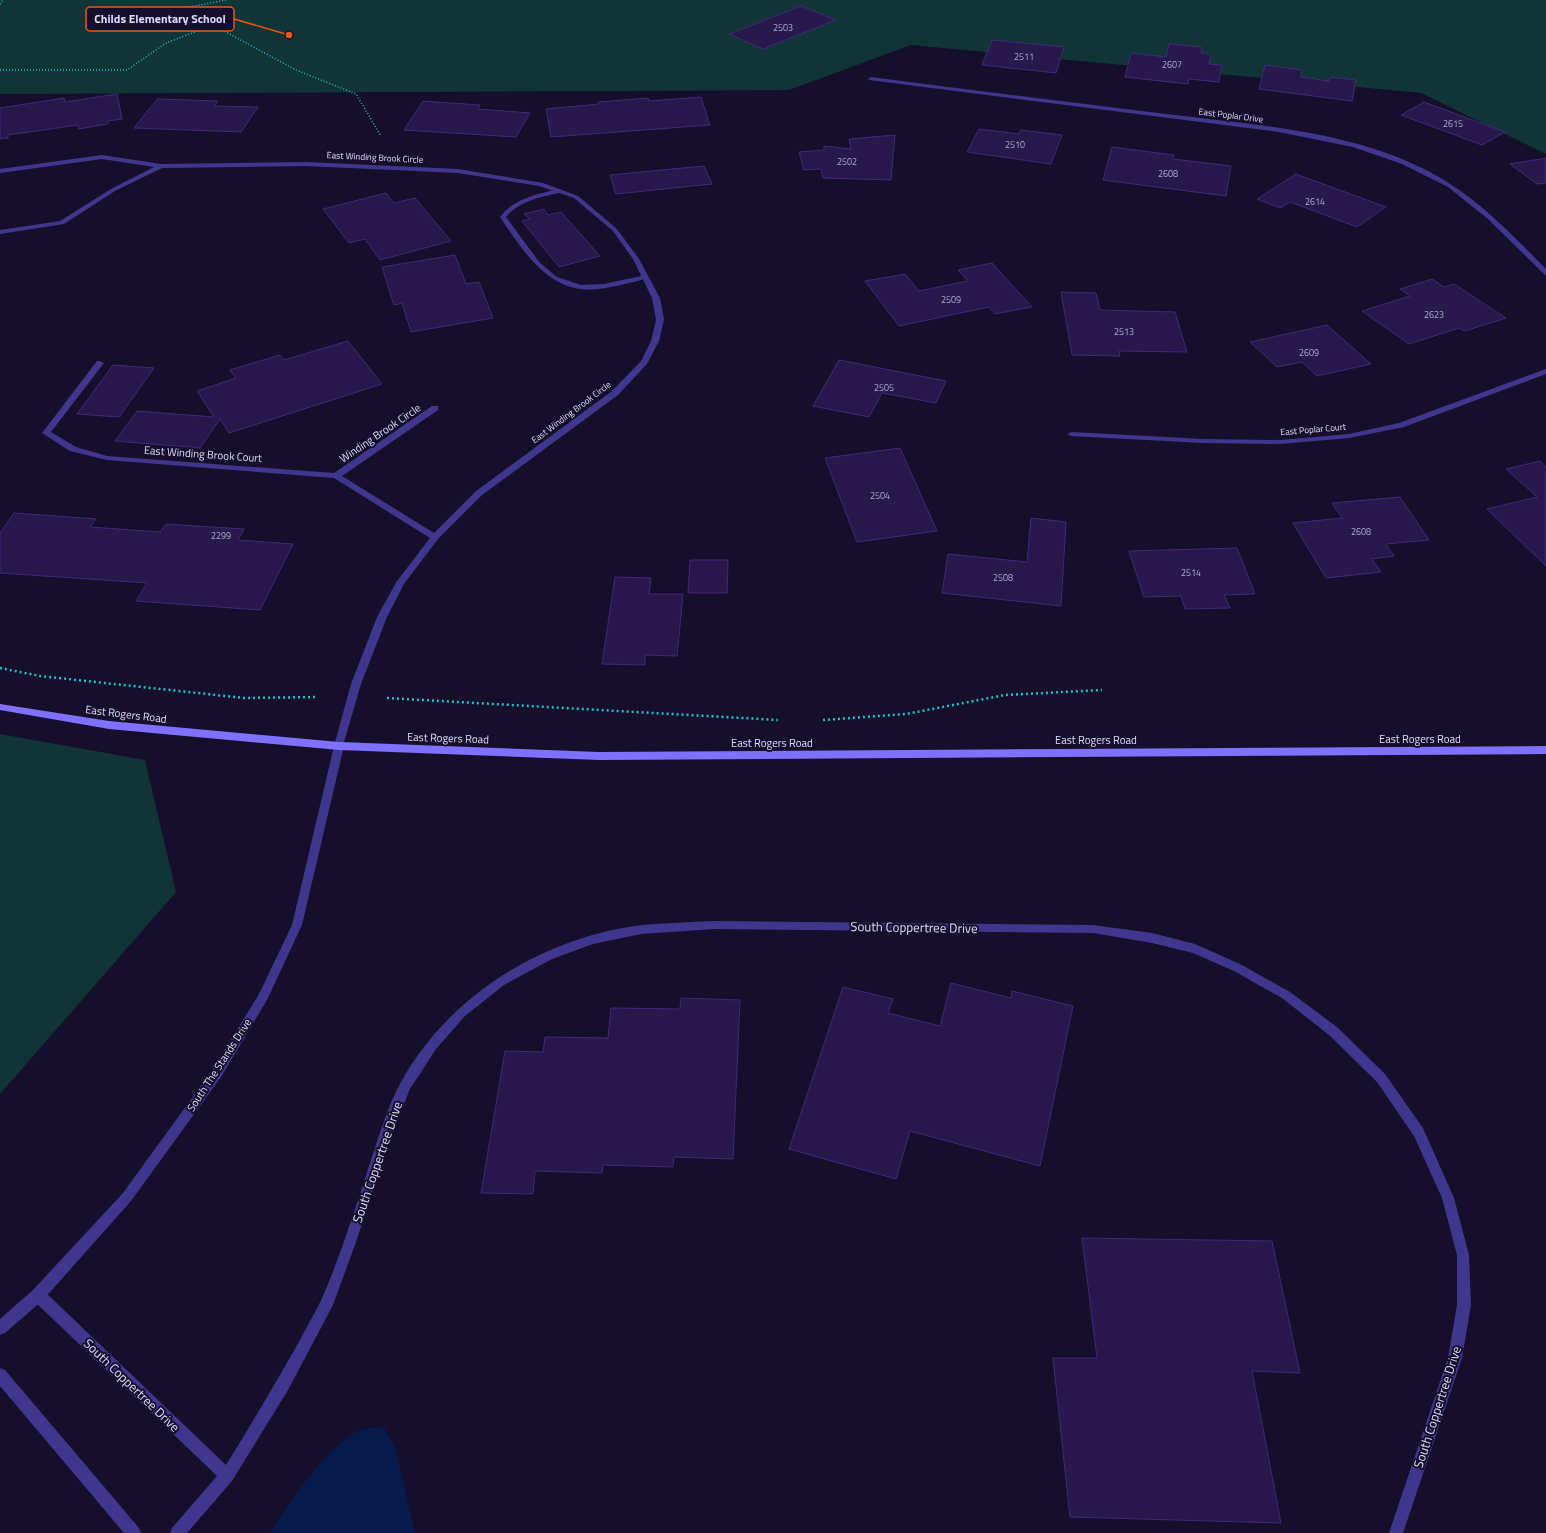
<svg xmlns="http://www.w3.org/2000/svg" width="1546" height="1533" viewBox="0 0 1546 1533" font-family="'Titillium Web',sans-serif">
<rect width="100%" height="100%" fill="#160f2b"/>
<g fill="#113436">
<path d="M0,0H1546V154L1421,93L911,45L789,90L0,94Z"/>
<path d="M0,734L145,760L176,892L0,1094Z"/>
</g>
<path fill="#061a4c" d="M384,1427L396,1450L415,1533H271C290,1501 322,1453 354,1433C363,1428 374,1428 384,1427Z"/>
<g fill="#28194d" stroke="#41297b">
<path d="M801,6L836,20L763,49L729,34Z"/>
<path d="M992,40L1064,47L1056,73L982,65Z"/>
<path d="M1169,44L1202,47L1201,53L1211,54L1209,64L1222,65L1219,82L1189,79L1188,84L1125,77L1131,53L1166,57Z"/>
<path d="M1265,65L1302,70L1301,77L1329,81L1330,77L1356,80L1352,101L1259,89Z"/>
<path d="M117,94L122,119L108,121V124L78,129V125L8,135V138L0,139V108L64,98L65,102Z"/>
<path d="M701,97L710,125L551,137L546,109L599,104L598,102L648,98L649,101Z"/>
<path d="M157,99L218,101L214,106L258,107L241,132L134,128Z"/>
<path d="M423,101L480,105L478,109L530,113L516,137L404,130Z"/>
<path d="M1424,102L1505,132L1482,145L1401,115Z"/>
<path d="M979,129L1019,134L1021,130L1062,135L1051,164L967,152Z"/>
<path d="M895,135L891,180L823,178L821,169L804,170L799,152L824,150V146L851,149L849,139Z"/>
<path d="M1112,147L1174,155L1173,159L1231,166L1226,196L1103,180Z"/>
<path d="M1546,158V183L1537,184L1510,164Z"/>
<path d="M704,166L712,184L616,194L610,175Z"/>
<path d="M1296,174L1386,207L1357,227L1290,202L1280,208L1257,199Z"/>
<path d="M386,193L394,203L415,198L451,241L380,260L365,239L349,243L323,209Z"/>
<path d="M544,209L548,215L561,212L600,256L559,267L522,221L530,219L524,214Z"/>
<path d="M455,255L466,284L479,282L493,318L411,332L402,303L394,305L382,267Z"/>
<path d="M992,263L1032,307L995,314L989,307L899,326L865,281L905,274L919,291L968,281L958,270Z"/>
<path d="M1432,279L1444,287L1454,284L1506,318L1465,331L1459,328L1409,344L1362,311L1410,296L1400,289Z"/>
<path d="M1061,292L1096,293L1100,310L1175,312L1187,352L1119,351L1120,356L1072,355Z"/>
<path d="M1327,325L1371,364L1317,376L1302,362L1277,367L1250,342Z"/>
<path d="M348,341L382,384L229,433L220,419L200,448L115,441L137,411L214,417L197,391L236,378L230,370L280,355L284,360Z"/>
<path d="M839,360L946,381L936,403L882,393L869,417L813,406Z"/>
<path d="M113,365L154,368L119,417L77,414Z"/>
<path d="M900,448L937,531L857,542L825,458Z"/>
<path d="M1540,461L1546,467V566L1487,509L1537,497L1506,469Z"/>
<path d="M1400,497L1429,540L1386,544L1394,556L1372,559L1381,572L1326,578L1293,523L1342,518L1332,503Z"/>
<path d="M14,513L96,519L90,527L160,532L166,524L244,529L238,540L293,544L260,610L136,601L147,583L0,573V533Z"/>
<path d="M1031,518L1066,522L1061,606L942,593L948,554L1027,562Z"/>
<path d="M1237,548L1255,594L1224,595L1230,608L1185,609L1181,596L1144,597L1129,551Z"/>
<path d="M690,560H728L727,593H688Z"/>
<path d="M615,577L651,578L649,594H683L677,656L645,655V665L602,664Z"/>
<path d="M951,983L1011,998L1012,991L1073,1006L1040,1166L910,1131L896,1179L789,1149L843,987L893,999L888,1013L940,1026Z"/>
<path d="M681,998L740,1000L733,1159L674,1157L673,1167L603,1165L602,1173L535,1171L533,1194L481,1193L505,1051L543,1052L545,1037L608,1038L611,1008L680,1009Z"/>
<path d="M1082,1238L1272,1241L1300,1373L1252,1371L1281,1523L1070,1517L1053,1358H1097Z"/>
</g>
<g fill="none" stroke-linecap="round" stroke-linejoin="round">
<g stroke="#26c1c5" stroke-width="1.5" stroke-dasharray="1 2" stroke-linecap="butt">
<path d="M226,0L174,10L213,25L296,70L356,94L381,136"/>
<path d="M0,4L3,0"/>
<path d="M0,70H127L166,43L213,25"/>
</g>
<g stroke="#26c1c5" stroke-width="2.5" stroke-dasharray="2 3" stroke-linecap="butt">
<path d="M0,668L40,676L244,698L318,697"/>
<path d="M387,698L778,720"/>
<path d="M823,720L906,714L1005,695L1102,690"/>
</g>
<path fill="#41368d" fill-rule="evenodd" d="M560,189L563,191L562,192C543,197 520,200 506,217L540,263L557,277L581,285L604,284L646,275L648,276V278C629,283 599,292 579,289C541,282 520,246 500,217C514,198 538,194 560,189Z"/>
<g fill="#41368d" fill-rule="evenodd">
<path d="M871,77C969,90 1068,102 1166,114C1254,125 1349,130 1430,172C1476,196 1510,233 1546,269V275L1544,274L1488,219L1448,187L1402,164L1353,147L1279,132L869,80L868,79Z"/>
<path d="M102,155L161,164L306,162L458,169L543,183L578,196L617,229L639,259L660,298L664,320L659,341L647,364L618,395L482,495L438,539L404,584L387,617L361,684L342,749H336L334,746L351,684L377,617L397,581L430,538L334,478L107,460L70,451L42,433L97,361H100L104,363L51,432L76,447L107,456L334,473L432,406H438V410L342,476L434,533L476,491L612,391L641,361L651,341L656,320L652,298L633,259L613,231L574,198L539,186L458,173L306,166L162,168L115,191L64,224L0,234V230L60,221L111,189L154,167L102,159L0,173V169Z"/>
<path d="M1546,369V374L1404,427L1349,438L1280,444L1203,443L1071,436L1067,434L1071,432L1203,439L1280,440L1349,434L1399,423Z"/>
<path d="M714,921L1093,925L1152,933L1195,944L1242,965L1290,992L1337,1027L1385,1074L1423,1128L1454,1198L1469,1255L1471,1305L1462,1358L1403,1533H1389L1448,1358L1457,1305V1255L1442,1198L1414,1136L1377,1082L1329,1035L1282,998L1234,971L1193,953L1152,943L1093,933L714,929L641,934L593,944L552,959L504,985L465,1016L436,1049L410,1089L391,1135L356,1242L333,1305L288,1390L232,1481L187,1533H170L172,1528L217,1476L33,1300L31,1295L33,1290L38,1289L43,1290L226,1465C252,1423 277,1381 301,1338C308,1324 317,1310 323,1296C342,1252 356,1206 371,1160C379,1136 388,1105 401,1082C449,995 544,937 642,925C666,923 690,922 714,921Z"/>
<path d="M0,1368L5,1370L139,1528L141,1533H124L0,1386Z"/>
</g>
<path fill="#41368d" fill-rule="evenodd" d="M339,742L342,743L344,746L302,925L267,1000L221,1077L131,1201L43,1300L5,1333L0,1335V1319L33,1290L123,1193L213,1069L259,994L292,925L334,746L336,743Z"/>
<path fill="#8070ff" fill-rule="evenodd" d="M0,704L109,721L339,742L599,752L1546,746V754L599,760L339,750L109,729L0,710Z"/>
</g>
<g text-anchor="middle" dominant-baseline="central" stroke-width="4" stroke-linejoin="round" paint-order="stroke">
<g font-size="9" fill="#b2a9d2">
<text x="783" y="27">2503</text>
<text x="1024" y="56">2511</text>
<text x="1172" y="64">2607</text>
<text x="1453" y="123">2615</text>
<text x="1015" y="144">2510</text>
<text x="847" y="161">2502</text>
<text x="1168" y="173">2608</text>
<text x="1315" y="201">2614</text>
<text x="951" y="299">2509</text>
<text x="1434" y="314">2623</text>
<text x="1124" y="331">2513</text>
<text x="1309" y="352">2609</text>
<text x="884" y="387">2505</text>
<text x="880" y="495">2504</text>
<text x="1361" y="531">2608</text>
<text x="221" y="535">2299</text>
<text x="1191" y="572">2514</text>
<text x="1003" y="577">2508</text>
</g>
<g font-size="9" fill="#e0d9ff" stroke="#160f2b">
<text transform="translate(1231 115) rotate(7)">East Poplar Drive</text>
<text transform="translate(375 157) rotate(3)">East Winding Brook Circle</text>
<text transform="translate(571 412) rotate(-37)">East Winding Brook Circle</text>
<text transform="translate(1313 429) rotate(-5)">East Poplar Court</text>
</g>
<g font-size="11" fill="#e0d9ff" stroke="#160f2b">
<text transform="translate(380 433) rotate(-34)">Winding Brook Circle</text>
<text transform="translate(203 454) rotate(4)">East Winding Brook Court</text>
<text transform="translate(126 714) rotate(7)">East Rogers Road</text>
<text transform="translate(448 738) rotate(2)">East Rogers Road</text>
<text x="1420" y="739">East Rogers Road</text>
<text x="1096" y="740">East Rogers Road</text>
<text x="772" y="743">East Rogers Road</text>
<text transform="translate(219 1065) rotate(-57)">South The Stands Drive</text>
</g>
<g font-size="13" fill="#e0d9ff" stroke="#160f2b">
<text transform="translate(914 927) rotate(1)">South Coppertree Drive</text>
<text transform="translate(377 1162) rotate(-71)">South Coppertree Drive</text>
<text transform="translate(132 1385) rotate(44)">South Coppertree Drive</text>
<text transform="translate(1437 1407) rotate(-72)">South Coppertree Drive</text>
</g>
</g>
<path fill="none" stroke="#e8590c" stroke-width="1.5" d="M289 35L234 19"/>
<circle fill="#e8590c" stroke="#160f2b" stroke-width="1.5" cx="289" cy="35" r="4"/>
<rect fill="#160f2b" stroke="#e8590c" stroke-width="1.5" x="86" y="7" width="148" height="24" rx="4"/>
<g font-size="12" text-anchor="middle" font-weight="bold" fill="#e0d9ff">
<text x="160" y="23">Childs Elementary School</text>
</g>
</svg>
